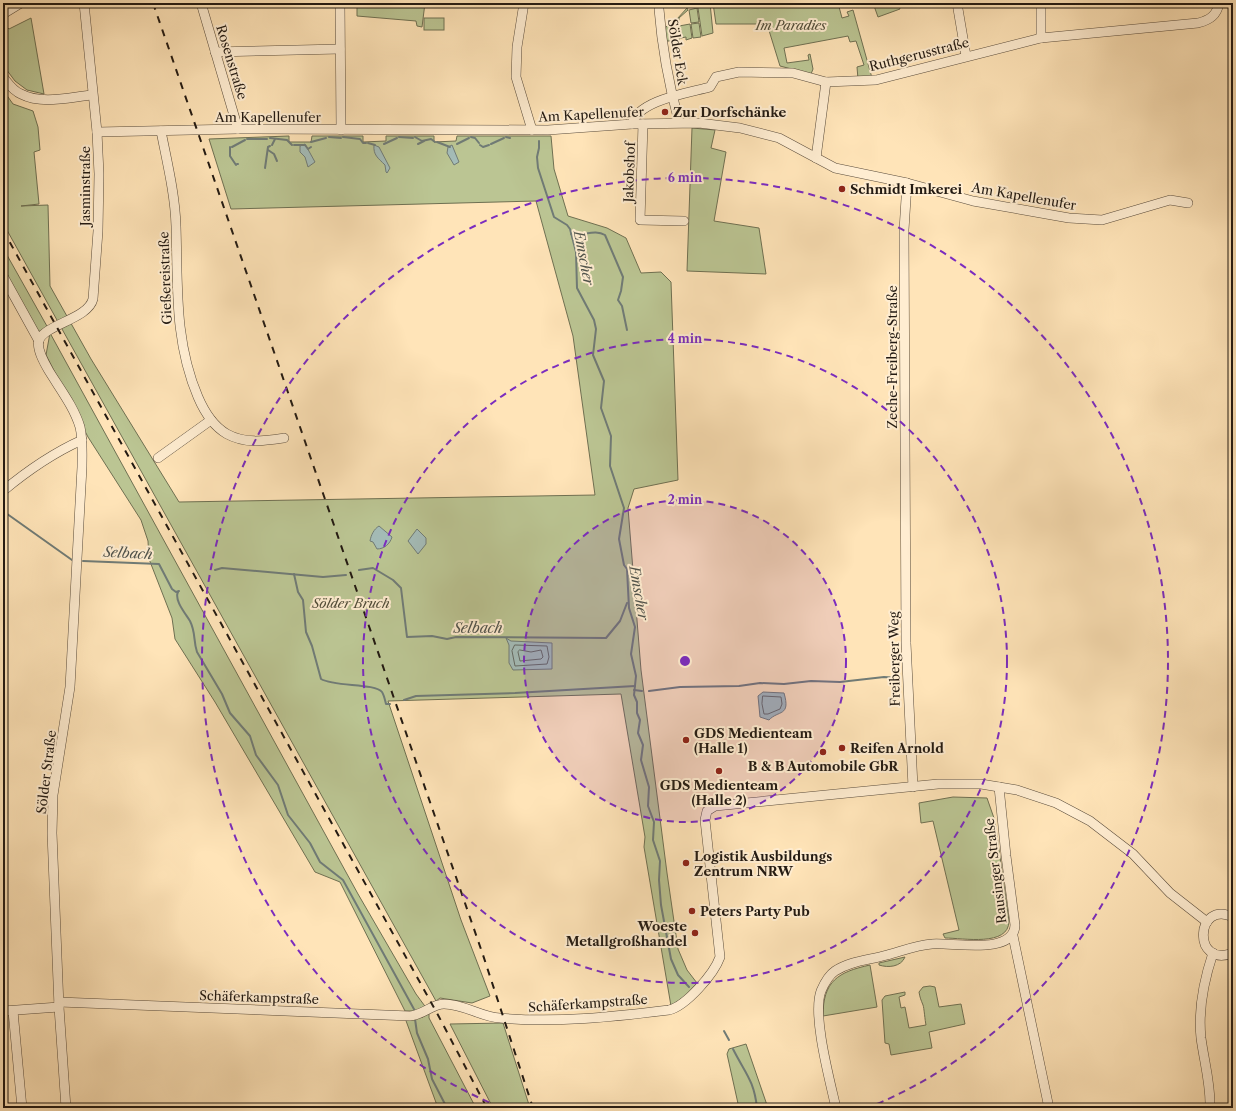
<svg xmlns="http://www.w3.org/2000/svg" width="1236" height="1111" viewBox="0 0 1236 1111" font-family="'Libre Caslon Text',serif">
<rect width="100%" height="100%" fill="#ffe4b8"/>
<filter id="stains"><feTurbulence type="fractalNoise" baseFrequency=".005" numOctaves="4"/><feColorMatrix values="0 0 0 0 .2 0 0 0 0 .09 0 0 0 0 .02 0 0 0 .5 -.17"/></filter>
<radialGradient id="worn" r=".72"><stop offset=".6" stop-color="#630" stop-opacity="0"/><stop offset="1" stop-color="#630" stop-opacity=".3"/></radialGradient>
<g fill="#bbc593" stroke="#6f7052">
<path d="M357,3H401L416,5V3H425L422,27L417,26L416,21L357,16Z"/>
<path d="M697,3H710L713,33L702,36L698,8H696L698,6Z"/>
<path d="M713,3H838L842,18L849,16L847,12L853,10L872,78L858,79L857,67L864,65L856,41L850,42L848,36L784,48L787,63L809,60L808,55L810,54L813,69L811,74L780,66L767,24H716Z"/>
<path d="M873,3H898L900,9L878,17Z"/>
<path d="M687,8L688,10L679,18L680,39L674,40L672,29L673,41H664L666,27L671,22L672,26L678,25L677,19Z"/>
<path d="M697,8L699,22L691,23L689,10Z"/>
<path d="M31,18L44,94L27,90L15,81L3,65V23L9,29Z"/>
<rect x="424" y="18" width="20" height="12"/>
<path d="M699,23L701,37L693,38L691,24Z"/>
<path d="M690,24L692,38L686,40V37L681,38L679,26Z"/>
<path d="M3,90L13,104L33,111L38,127L40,150L34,152L39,204L21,206L48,205L50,286L91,359L179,502L595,495L573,336L536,201L231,209L209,139L289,136V142H311L312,136H363V142L386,141V136H434V142L456,141L457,136H551L554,169L568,216L607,228L626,238L641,273L661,272L671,282L678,480L634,489L628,508L641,670L667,873L678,949L687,970L697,983L685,996L671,1006L644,847L645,837L621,694L388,701L461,920L490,996L472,1003L440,998L436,1001L3,223Z"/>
<path d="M692,128L715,130L711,148L726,152L714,221L759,228L766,274L687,271Z"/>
<path d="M3,248L48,328L42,332L36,330L3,273Z"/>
<path d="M50,333L358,894L416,994L427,1009L420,1011H405L340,882L315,872L215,702L175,639L172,618L149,559L148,541L141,520L88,437L46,355Z"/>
<path d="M953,797L987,798L995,821L1009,921C1009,947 963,938 945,938L943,934L959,930L933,821L921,823L919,803Z"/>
<path d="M905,957C901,967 888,968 879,965V963Z"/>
<path d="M870,965L877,1007L823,1016C823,981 838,972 870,965Z"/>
<path d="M930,986L935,987L939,1007L961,1004L965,1024L929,1032L932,1048L891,1055L889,1044L885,1043L882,1000L885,996L905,992V995L899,997L901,1008L905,1007L909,1028L926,1025C925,1021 924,1007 923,1005C921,1000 920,998 919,992L923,987Z"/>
<path d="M429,1012V1018L476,1108H438L405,1018L423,1017Z"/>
<path d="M503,1023L530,1108H493L450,1024Z"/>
<path d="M746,1044L768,1108H739L727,1054L729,1049Z"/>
</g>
<g fill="#a4bcb8" stroke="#707b76">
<path d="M305,144L315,162L308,167L305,157L300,152V146Z"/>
<path d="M374,145L379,147L390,168L387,173L386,172L385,165C378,158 373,155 374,145Z"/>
<path d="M452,145L459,162L454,165L447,153L448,147Z"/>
<path d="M379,526L392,537C390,544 384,549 377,549L373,542L370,541C371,535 374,529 379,526Z"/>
<path d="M417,529L426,538V544L418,554L408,541Z"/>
<path d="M506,638L511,641L552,643V669L513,670L509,663V645Z"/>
<path d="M763,692L784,693C791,717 778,710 769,720L760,717L758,696Z"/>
</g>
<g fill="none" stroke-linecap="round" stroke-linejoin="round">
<g stroke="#646b65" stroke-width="1">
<path d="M515,645L547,646L549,657L547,664L515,666L512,651Z"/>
<path d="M520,650L531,652L541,650L543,657L541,659L520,661L518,652Z"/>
<path d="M763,696L781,697L782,704L780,709L768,714H764L762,704Z"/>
</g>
<g stroke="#707b76" stroke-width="2">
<path d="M329,137L341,138"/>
<path d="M343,137L360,139L363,143H366"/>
<path d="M399,137L413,138"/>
<path d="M415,137L422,141L431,139L435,142"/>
<path d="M471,137L475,138L479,143"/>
<path d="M506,137L510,138"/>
<path d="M270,138L287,140L292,145"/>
<path d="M247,139H267"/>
<path d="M539,141V148L537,157L538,168L554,217L567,225L570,229L576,252L577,288L594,320L596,329L593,355L604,381L601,408L611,436L610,466L624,508L619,539L624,565L627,569L629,608L635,627L631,654L636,676L634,695L637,702V713L640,720L638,733L643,745L641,760L649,787L648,806L654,822L653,840L660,861L659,880L661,905L671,959L678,975L689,987"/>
<path d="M311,142L326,138"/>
<path d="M437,142L450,147"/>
<path d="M368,143L375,145"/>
<path d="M384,144L397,138"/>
<path d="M418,144L424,141"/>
<path d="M457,144L469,138"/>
<path d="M491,144L504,138"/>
<path d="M272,145L275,139"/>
<path d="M294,145H305L308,149L311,147"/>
<path d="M480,145L483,147L489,145"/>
<path d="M230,147V156L236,165"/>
<path d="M232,147L245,140"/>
<path d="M268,150L274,154L277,161"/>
<path d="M237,164H238"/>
<path d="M265,168L268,147L270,146"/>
<path d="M571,234C583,236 595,229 605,235L623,277L621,291L618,300L622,306L627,330"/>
<path d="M3,511L72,560"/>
<path d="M83,561L159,564L172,589L176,592L179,591"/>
<path d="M215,570L222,568L323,577L346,575"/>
<path d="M359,570L373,568L393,580L401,588L407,637L432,636L447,639L456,637L606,638L620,621L627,603"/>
<path d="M294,574L298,592L303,600L306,632L312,646L321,679C335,687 375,683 382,692C384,695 385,700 386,704H390"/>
<path d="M178,592C174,600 185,613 190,621C196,633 193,640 197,652L222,694L230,713L250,736L256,755L278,785L288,815L310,843L320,862L343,880L415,1011"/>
<path d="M634,690L642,691"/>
<path d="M649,691L680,687L739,686L760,683L784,684L811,681L840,682L884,677L900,678"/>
<path d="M404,700L416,696L515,693L635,686"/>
<path d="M415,1019L417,1033L428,1059L432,1079L447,1108"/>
<path d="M724,1031L729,1040"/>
<path d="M733,1049C745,1073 754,1080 757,1108"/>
</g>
<g stroke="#5a4c3c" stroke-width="10">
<g id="minor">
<path d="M201,3L238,129"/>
<path d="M340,3L341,130"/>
<path d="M524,3L517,47L516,77L532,130"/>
<path d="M957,3L966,56"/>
<path d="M1041,3V38"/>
<path d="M659,9C662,48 669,85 679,122"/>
<path d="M3,14L21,3"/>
<path d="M215,52L340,49"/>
<path d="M3,77C8,83 13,91 21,94C42,105 70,97 92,95"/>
<path d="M632,124C638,100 689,93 710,87L716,77L739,72L793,73L826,82L876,80L1041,38L1198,23C1210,20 1217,15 1219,3"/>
<path d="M643,124L640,220L684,221"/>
<path d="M161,131C167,162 175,194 176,226C178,285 174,341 198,397C204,411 213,426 227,434C245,444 264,441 284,438"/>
<path d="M97,132L238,129L548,130L632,124L699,123L740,128L779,138L835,168L907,183L973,201L1069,218L1102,220L1170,200L1188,203"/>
<path d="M816,158L826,82"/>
<path d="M907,183L904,230L906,643L913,787"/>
<path d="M3,276L39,341"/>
<path d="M158,458L211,420"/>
<path d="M3,491C27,471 53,453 82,440"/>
<path d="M1233,917C1195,899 1192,969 1233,953"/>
<path d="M1013,936L1049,1108"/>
<path d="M59,1002L410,1016C423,1015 432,1004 444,1004C464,1004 481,1017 500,1018C556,1023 613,1017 669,1010C686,1006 714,974 720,957L705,820L707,811L715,806L938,784H981L1017,790L1056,803L1090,821L1133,854L1170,893L1207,922"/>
<path d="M3,1011L59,1007"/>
<path d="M13,1011L22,1108"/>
<path d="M66,1108L59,1007L52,833L53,795L70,687L82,467C82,454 83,440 80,427C74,407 60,389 49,371C45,364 36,349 39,340C46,324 88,319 93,299L98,231L99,174L97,132L84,3"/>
<path d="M836,1108C830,1081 812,1015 821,991C824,984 829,975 835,971C850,961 870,960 887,955C902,951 917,945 932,944C952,942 1014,956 1015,925L1006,856L999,787"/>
<path d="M1210,1108C1211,1085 1204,1061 1201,1038C1198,1010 1204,980 1213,953"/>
</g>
</g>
<use href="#minor" stroke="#ffedd1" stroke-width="9"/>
<g stroke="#231a12" stroke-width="2" stroke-dasharray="7 7" stroke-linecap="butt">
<path d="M153,3L483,955L533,1108"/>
<path d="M3,230L438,1015L487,1108"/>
</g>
</g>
<circle cx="685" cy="661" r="161" fill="#7b2cbf" fill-opacity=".12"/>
<g fill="none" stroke="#7b2cbf" stroke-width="2" stroke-dasharray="7 5">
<circle cx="685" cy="661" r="161"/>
<circle cx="685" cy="661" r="322"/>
<path d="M500 1107A483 483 0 1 1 870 1107"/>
</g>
<g fill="#8f2418" stroke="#ffedd1" stroke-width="1.5">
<circle cx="665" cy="112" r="4"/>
<circle cx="842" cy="189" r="4"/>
<circle cx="686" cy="740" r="4"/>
<circle cx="842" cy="748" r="4"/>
<circle cx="823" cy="752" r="4"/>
<circle cx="719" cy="771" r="4"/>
<circle cx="686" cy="863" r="4"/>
<circle cx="692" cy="911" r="4"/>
<circle cx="695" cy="933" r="4"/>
</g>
<g text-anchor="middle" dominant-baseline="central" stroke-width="4" stroke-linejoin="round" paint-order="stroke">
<g font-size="13" font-style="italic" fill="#514d39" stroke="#ffedd1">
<text x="791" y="25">Im Paradies</text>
<text x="351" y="603">Sölder Bruch</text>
</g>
<g font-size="13" fill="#231a12" stroke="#ffedd1">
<text transform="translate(678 52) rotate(81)">Sölder Eck</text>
<text transform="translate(919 54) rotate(-14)">Ruthgerusstraße</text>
<text transform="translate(232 62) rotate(73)">Rosenstraße</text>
<text transform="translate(591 114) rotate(-3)">Am Kapellenufer</text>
<text x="268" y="117">Am Kapellenufer</text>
<text transform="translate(629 172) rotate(-88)">Jakobshof</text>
<text transform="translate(85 186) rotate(-90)">Jasminstraße</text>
<text transform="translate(1024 196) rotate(10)">Am Kapellenufer</text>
<text transform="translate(165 278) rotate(-92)">Gießereistraße</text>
<text transform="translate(892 357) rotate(-90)">Zeche-Freiberg-Straße</text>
<text transform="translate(894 659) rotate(-91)">Freiberger Weg</text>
<text transform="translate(46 772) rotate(-83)">Sölder Straße</text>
<text transform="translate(995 871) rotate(-97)">Rausinger Straße</text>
<text transform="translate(259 997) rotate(2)">Schäferkampstraße</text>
<text transform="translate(588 1003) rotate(-4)">Schäferkampstraße</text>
</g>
<g font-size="13" font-weight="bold" fill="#231a12" stroke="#ffedd1" text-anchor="start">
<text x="673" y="112">Zur Dorfschänke</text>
<text x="850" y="189">Schmidt Imkerei</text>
<text x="694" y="733">GDS Medienteam<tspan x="694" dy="15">(Halle 1)</tspan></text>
<text x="850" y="748">Reifen Arnold</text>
<text x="823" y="766" text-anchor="middle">B &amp; B Automobile GbR</text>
<text x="719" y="785" text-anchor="middle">GDS Medienteam<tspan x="719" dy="15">(Halle 2)</tspan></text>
<text x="694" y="856">Logistik Ausbildungs<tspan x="694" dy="15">Zentrum NRW</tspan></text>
<text x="700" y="911">Peters Party Pub</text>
<text x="687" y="926" text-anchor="end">Woeste<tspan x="687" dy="15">Metallgroßhandel</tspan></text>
</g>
<g font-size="14" font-style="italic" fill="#50534c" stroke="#ffedd1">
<text transform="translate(584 258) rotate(79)">Emscher</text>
<text transform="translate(128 553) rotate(3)">Selbach</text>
<text transform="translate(639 593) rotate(80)">Emscher</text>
<text x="478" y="628">Selbach</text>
</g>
</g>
<circle cx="685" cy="661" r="6" fill="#7b2cbf" stroke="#ffedd1" stroke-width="2"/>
<g font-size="12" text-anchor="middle" font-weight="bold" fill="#7b2cbf" stroke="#ffedd1" stroke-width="4" stroke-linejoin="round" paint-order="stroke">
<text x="685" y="182">6 min</text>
<text x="685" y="343">4 min</text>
<text x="685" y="504">2 min</text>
</g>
<rect width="1236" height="1111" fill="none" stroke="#ffe4b8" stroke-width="16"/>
<rect x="4" y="4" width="1228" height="1103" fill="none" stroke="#231a12" stroke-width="2"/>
<rect x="8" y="8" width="1220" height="1095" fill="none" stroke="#231a12"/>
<rect width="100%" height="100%" filter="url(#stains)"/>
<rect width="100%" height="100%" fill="url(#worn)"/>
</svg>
